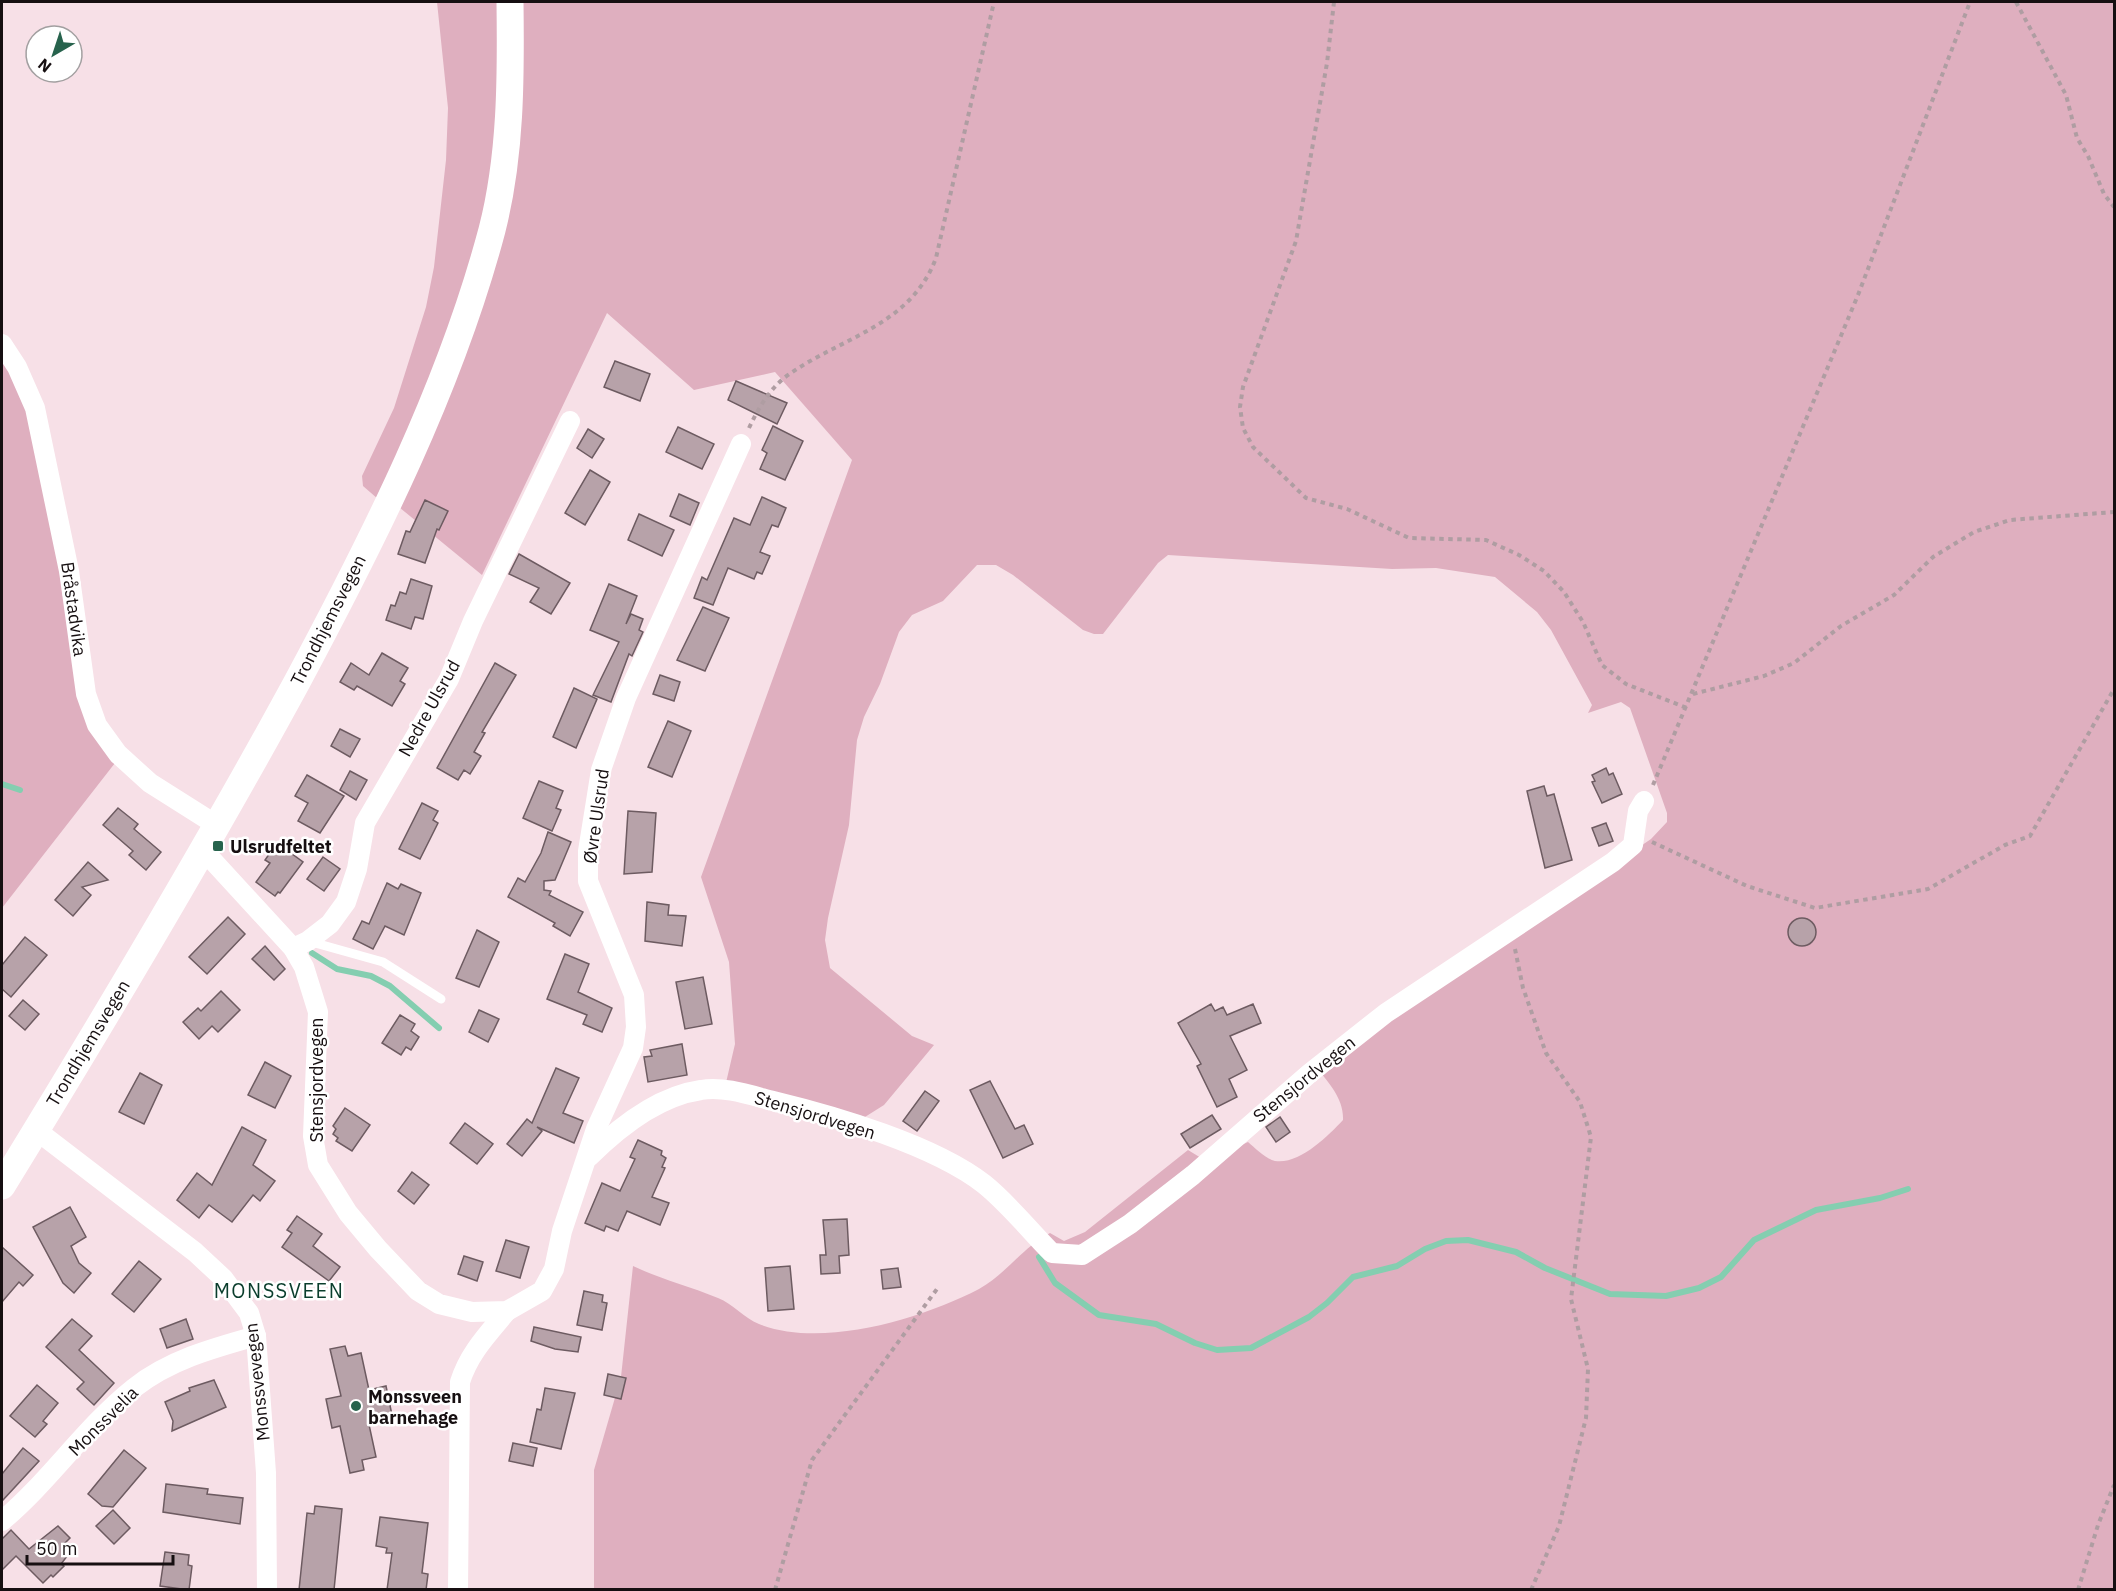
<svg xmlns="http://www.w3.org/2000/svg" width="2116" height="1591" viewBox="0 0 2116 1591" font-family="'IBM Plex Sans',sans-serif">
<rect width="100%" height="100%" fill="#f7e0e7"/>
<g fill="#dfafbf">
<path d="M437,2H2114V1589H594V1470L621,1377L633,1266C660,1279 689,1286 718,1298C733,1304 744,1318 759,1324C822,1349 921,1319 979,1289C1006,1274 1023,1247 1050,1233L1064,1241L1085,1232L1188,1150L1206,1161L1248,1142C1255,1148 1266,1159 1275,1161C1299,1165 1328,1136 1343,1120C1344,1099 1329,1083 1316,1067L1651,839L1667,822V813L1630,708L1621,702L1588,713L1592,705L1551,630L1537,612L1495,577L1436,568L1392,569L1168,555L1158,563L1103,634H1094L1083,630L1013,575L996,565H977L943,601L912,615L899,632L880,684L864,717L857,740L849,825L828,918L825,940L830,968L912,1036L934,1045L884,1105L857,1122L725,1087L735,1044L729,962L701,877L852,460L775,372L694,390L607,313L482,575L394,503L378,499L363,486L362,476L394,408L426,307L434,267L446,160L448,108Z"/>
<path d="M2,334L29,386L76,673L122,754L2,908Z"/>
</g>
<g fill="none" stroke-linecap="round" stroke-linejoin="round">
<g stroke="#84ceb0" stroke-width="6">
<path d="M2,784L20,790"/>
<path d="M312,953L337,969L371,976L390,986L439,1028"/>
<path d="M1039,1257L1055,1283L1099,1315L1156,1324L1195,1343L1217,1350L1251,1348L1309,1317L1327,1303L1353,1277L1397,1266L1425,1249L1446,1241L1468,1240L1516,1252L1545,1268L1610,1294L1666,1296L1699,1288L1721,1277L1754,1240L1816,1210L1880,1198L1908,1189"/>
</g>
</g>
<g fill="#b7a2a9" stroke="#6d5b61" stroke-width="1.5">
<path d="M615,361L650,374L640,401L604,387Z"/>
<path d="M736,381L787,403L777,424L728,400Z"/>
<path d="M773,426L803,441L785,480L760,469L767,453L762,450Z"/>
<path d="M678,427L714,444L702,469L666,452Z"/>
<path d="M588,429L604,439L592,458L577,448Z"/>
<path d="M590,470L610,482L585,525L565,513Z"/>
<path d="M679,494L699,503L690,525L670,516Z"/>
<path d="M762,497L786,508L778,527L772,525L760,552L770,556L762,574L757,572L754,579L728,568L713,605L694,598L702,577L707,580L734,518L750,525Z"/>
<path d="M425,500L448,511L439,530L437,529L425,563L398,554L406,531L410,532Z"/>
<path d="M639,514L674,530L662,556L628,540Z"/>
<path d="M519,554L570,583L551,614L530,602L539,588L509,574Z"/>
<path d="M411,579L432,586L423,619L415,617L411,629L386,620L391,605L395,606L400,592L406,594Z"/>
<path d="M609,584L637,596L626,624L631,614L643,619L639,630L643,632L632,656L629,654L611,702L593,695L619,642L590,630Z"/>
<path d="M703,607L729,618L705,671L677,660Z"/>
<path d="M382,653L408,668L400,681L405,684L392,706L357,686L354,690L340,682L351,663L369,675Z"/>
<path d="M495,663L516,675L482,732L485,733L474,752L481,756L470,774L464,770L458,780L437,768Z"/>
<path d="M660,675L680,682L674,701L653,694Z"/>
<path d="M574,688L597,699L576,748L553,737Z"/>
<path d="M668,721L691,731L672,777L648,767Z"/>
<path d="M340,729L360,739L350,757L331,746Z"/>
<path d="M1606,768L1609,775L1613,773L1622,794L1602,803L1592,782L1595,781L1592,775Z"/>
<path d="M350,771L367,780L356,800L340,790Z"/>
<path d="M307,775L344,796L320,833L298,821L308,803L295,796Z"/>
<path d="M539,781L563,791L556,808L561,810L552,831L523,818Z"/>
<path d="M1544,786L1547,796L1554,794L1572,860L1545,868L1527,791Z"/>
<path d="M422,803L438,811L433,820L438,823L420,859L399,849Z"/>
<path d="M118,808L138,824L134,829L161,852L146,870L129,855L133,851L103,825Z"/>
<path d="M628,811L656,813L652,872L624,874Z"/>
<path d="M1606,823L1613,841L1599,846L1592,828Z"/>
<path d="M548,832L571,842L555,880L544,881V890L551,891L549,895L583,912L570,936L553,926L555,923L508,897L518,878L525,882L541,853Z"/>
<path d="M277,843L303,862L280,893L278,892L275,896L256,882L270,863L265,860Z"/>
<path d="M323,857L340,869L324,891L307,879Z"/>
<path d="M88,862L108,880L82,887L91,895L73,916L55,900Z"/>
<path d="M387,883L398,889L401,884L421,893L404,935L385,926L373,949L353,939L362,921L369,924Z"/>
<path d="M647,902L669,905L668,915L686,916L682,946L645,941Z"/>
<path d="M228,917L245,934L207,974L189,957Z"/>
<circle cx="1802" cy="932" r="14"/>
<path d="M477,930L499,942L479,987L456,978Z"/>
<path d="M25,937L47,955L11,997L2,989V965Z"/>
<path d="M265,946L285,969L274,980L252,959Z"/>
<path d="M565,954L589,964L578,992L612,1008L602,1032L583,1024L587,1015L547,999Z"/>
<path d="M703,977L712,1024L685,1029L676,982Z"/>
<path d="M221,991L240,1010L218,1032L212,1026L199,1039L183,1022L198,1008L201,1011Z"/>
<path d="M23,1000L39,1014L25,1030L9,1016Z"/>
<path d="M1211,1004L1215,1011L1223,1007L1227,1015L1253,1004L1261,1023L1230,1036L1247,1070L1229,1079L1237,1097L1217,1107L1197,1066L1201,1064L1178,1023Z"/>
<path d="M479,1010L499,1019L488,1042L469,1032Z"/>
<path d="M400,1015L415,1024L411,1031L419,1037L411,1050L406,1047L401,1055L382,1043Z"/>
<path d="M682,1044L687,1075L648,1082L644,1057L652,1056L650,1050Z"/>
<path d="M265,1062L291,1076L275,1108L248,1095Z"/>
<path d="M556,1068L579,1078L563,1113L583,1121L574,1143L537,1127L542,1131L522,1156L507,1144L527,1119L532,1123Z"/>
<path d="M140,1073L162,1085L144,1124L119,1112Z"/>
<path d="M990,1081L1015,1129L1024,1125L1033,1144L1003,1158L970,1090Z"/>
<path d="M925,1091L939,1101L917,1131L903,1121Z"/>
<path d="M345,1108L370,1125L352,1151L336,1141L338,1138L333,1134L336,1129L333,1126Z"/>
<path d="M1212,1115L1221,1129L1190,1148L1181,1134Z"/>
<path d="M1280,1117L1290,1132L1276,1142L1266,1127Z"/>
<path d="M465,1123L493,1144L477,1164L450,1143Z"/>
<path d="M242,1127L266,1140L253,1165L275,1181L260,1201L253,1195L232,1222L209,1205L199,1218L177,1200L197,1173L212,1185Z"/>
<path d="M638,1140L662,1151L661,1155L666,1158L662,1167L665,1168L652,1197L669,1203L660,1225L627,1211L618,1231L606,1226L604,1231L585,1223L602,1183L620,1191L635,1159L630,1157Z"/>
<path d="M412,1172L429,1185L414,1204L398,1191Z"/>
<path d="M70,1207L86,1237L71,1246L79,1263L91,1273L74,1293L63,1283L33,1227Z"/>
<path d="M297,1216L322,1234L313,1246L340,1267L329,1281L282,1247L292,1233L287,1230Z"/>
<path d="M847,1219L849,1255L839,1256L840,1273L821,1274L820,1255H826L823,1220Z"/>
<path d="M506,1240L529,1247L520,1278L496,1271Z"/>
<path d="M2,1247L33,1275L23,1286L19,1282L2,1302Z"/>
<path d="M464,1256L483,1262L477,1281L458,1274Z"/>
<path d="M139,1261L161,1279L134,1312L112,1294Z"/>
<path d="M790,1266L794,1309L768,1311L765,1268Z"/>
<path d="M898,1268L901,1287L883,1289L881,1270Z"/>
<path d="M584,1291L603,1295L602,1302L607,1303L602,1330L577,1325Z"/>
<path d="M72,1319L92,1336L79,1350L114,1383L94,1405L77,1389L84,1382L46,1347Z"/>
<path d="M186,1319L193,1339L167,1348L160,1329Z"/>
<path d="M534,1327L581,1337L578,1352L555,1349L531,1341Z"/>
<path d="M345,1346L348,1356L361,1353L369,1390L386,1386L392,1415L368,1420L376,1457L362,1460L364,1470L350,1473L340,1426L332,1428L326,1399L341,1396L330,1349Z"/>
<path d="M608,1374L626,1378L621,1399L604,1395Z"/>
<path d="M214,1380L226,1407L172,1431L173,1421L165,1402L190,1391L189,1388Z"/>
<path d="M37,1385L58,1403L43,1421L47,1424L35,1437L10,1416Z"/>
<path d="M545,1388L575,1393L561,1449L530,1442L537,1409L541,1410Z"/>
<path d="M513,1443L537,1448L533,1466L509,1461Z"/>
<path d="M23,1448L39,1461L2,1501V1474Z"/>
<path d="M124,1450L146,1468L113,1507L102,1506L88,1494Z"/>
<path d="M166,1484L208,1489L207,1494L243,1498L240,1524L163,1512Z"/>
<path d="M315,1506L342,1509L334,1590H299L307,1513L314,1514Z"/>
<path d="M113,1510L130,1528L114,1544L96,1526Z"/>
<path d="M380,1517L428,1523L422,1573L428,1574L426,1590H387L392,1553H386L387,1548L376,1546Z"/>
<path d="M58,1526L70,1538L64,1544L71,1551L61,1564L64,1566L53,1577L51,1575L43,1583L16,1556L2,1570V1539L11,1530L29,1549Z"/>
<path d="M165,1552L189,1555L188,1565L192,1566L189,1590L160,1586Z"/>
</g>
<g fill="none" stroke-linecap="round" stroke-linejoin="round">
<g stroke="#af9da2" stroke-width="4" stroke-dasharray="4.5 4.5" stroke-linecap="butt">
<path d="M1334,2L1327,63L1296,241L1243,387L1240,407L1243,428L1253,447L1306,498L1347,509L1409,538L1486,540L1519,555L1544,571L1564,592L1583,622L1602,665L1626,684L1687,708"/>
<path d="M2016,2L2066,95L2077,138L2088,156L2104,194L2114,207"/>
<path d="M749,428C759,407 771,386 791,373C843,337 911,325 936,258L994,2"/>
<path d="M1693,694L1764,676L1794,663L1841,626L1894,595L1933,557L1974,532L2010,520L2114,512"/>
<path d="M1653,785L1858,295L1970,2"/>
<path d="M1652,842L1747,886L1815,908L1928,889L2005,845L2030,836L2114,689"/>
<path d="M1515,949L1523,988L1546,1053L1580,1102L1591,1137L1571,1299L1588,1369L1586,1418L1559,1526L1531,1590"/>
<path d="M775,1590L812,1460L937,1289"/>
<path d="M2078,1590L2098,1525L2114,1485"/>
</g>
<path stroke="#fff" stroke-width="9" d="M308,941L383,962L441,999"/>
<g stroke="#fff" stroke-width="20">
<path d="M2,344L17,367L35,408L69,571L86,694L97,725L118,754L150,783L218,826"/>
<path d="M203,850L293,948L304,967L318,1012L313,1136L318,1165L348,1213L378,1249L418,1291L439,1304L472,1312L507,1311L542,1291L554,1269L562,1231L596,1129L633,1048L636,1027L634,995L588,881V851L601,770L626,698L741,444"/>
<path d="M293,948L308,941L330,924L346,902L357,869L365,823L449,679L473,621L570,421"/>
<path d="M36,1130L195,1252L223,1278L249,1313L256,1336L266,1473L267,1590"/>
<path d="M589,1157C618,1128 659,1096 701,1090C724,1086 750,1095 773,1101C835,1116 934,1145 984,1184C1009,1204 1030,1231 1052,1253L1082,1255L1130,1224L1193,1175L1310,1073L1386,1013L1613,862L1633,845L1638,811L1644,801"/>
<path d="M2,1521C50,1481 85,1427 134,1388C169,1360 213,1348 256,1336"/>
<path d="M458,1590L460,1382C469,1353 488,1334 507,1311"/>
</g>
<path stroke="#fff" stroke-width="27" d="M2,1186C104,1020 204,853 297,682C374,538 450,388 492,230C511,156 511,78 510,2"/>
</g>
<g fill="#27634d" stroke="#fff" stroke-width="2">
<rect x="212" y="840" width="12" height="12" rx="3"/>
<circle cx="356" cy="1406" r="6"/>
</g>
<g text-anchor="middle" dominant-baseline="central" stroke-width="5" stroke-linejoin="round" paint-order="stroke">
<g font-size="18" fill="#160f11" stroke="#fff">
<text transform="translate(74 609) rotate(82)">Bråstadvika</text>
<text transform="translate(328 620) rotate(-63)">Trondhjemsvegen</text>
<text transform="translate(429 708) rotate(-61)">Nedre Ulsrud</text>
<text transform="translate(596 816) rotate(-82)">Øvre Ulsrud</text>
<text transform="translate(88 1043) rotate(-59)">Trondhjemsvegen</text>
<text transform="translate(1304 1079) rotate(-39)">Stensjordvegen</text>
<text transform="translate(316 1080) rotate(-90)">Stensjordvegen</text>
<text transform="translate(815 1115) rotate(17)">Stensjordvegen</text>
<text transform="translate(257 1382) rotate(-96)">Monssvevegen</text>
<text transform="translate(103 1421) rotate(-45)">Monssvelia</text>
</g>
<g font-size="18" font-weight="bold" fill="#160f11" stroke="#fff" text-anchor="start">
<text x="230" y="846">Ulsrudfeltet</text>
<text x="368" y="1396">Monssveen<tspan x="368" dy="21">barnehage</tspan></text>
</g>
<g font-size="20" letter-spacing="1.5" fill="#0a3d2c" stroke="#fff">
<text x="279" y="1290">MONSSVEEN</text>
</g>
</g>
<rect width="2116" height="1591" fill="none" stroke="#160f11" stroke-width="6"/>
<g transform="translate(54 54) rotate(219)"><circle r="28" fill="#ffffff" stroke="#a29fa0" stroke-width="1.5"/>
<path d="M0-4.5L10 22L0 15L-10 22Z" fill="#27634d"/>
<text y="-9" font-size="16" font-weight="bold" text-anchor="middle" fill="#160f11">N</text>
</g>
<path d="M27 1555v9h146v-9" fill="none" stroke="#160f11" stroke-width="3"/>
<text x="36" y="1555" font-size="18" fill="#160f11" stroke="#ffffff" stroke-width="4.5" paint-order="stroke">50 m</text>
</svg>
